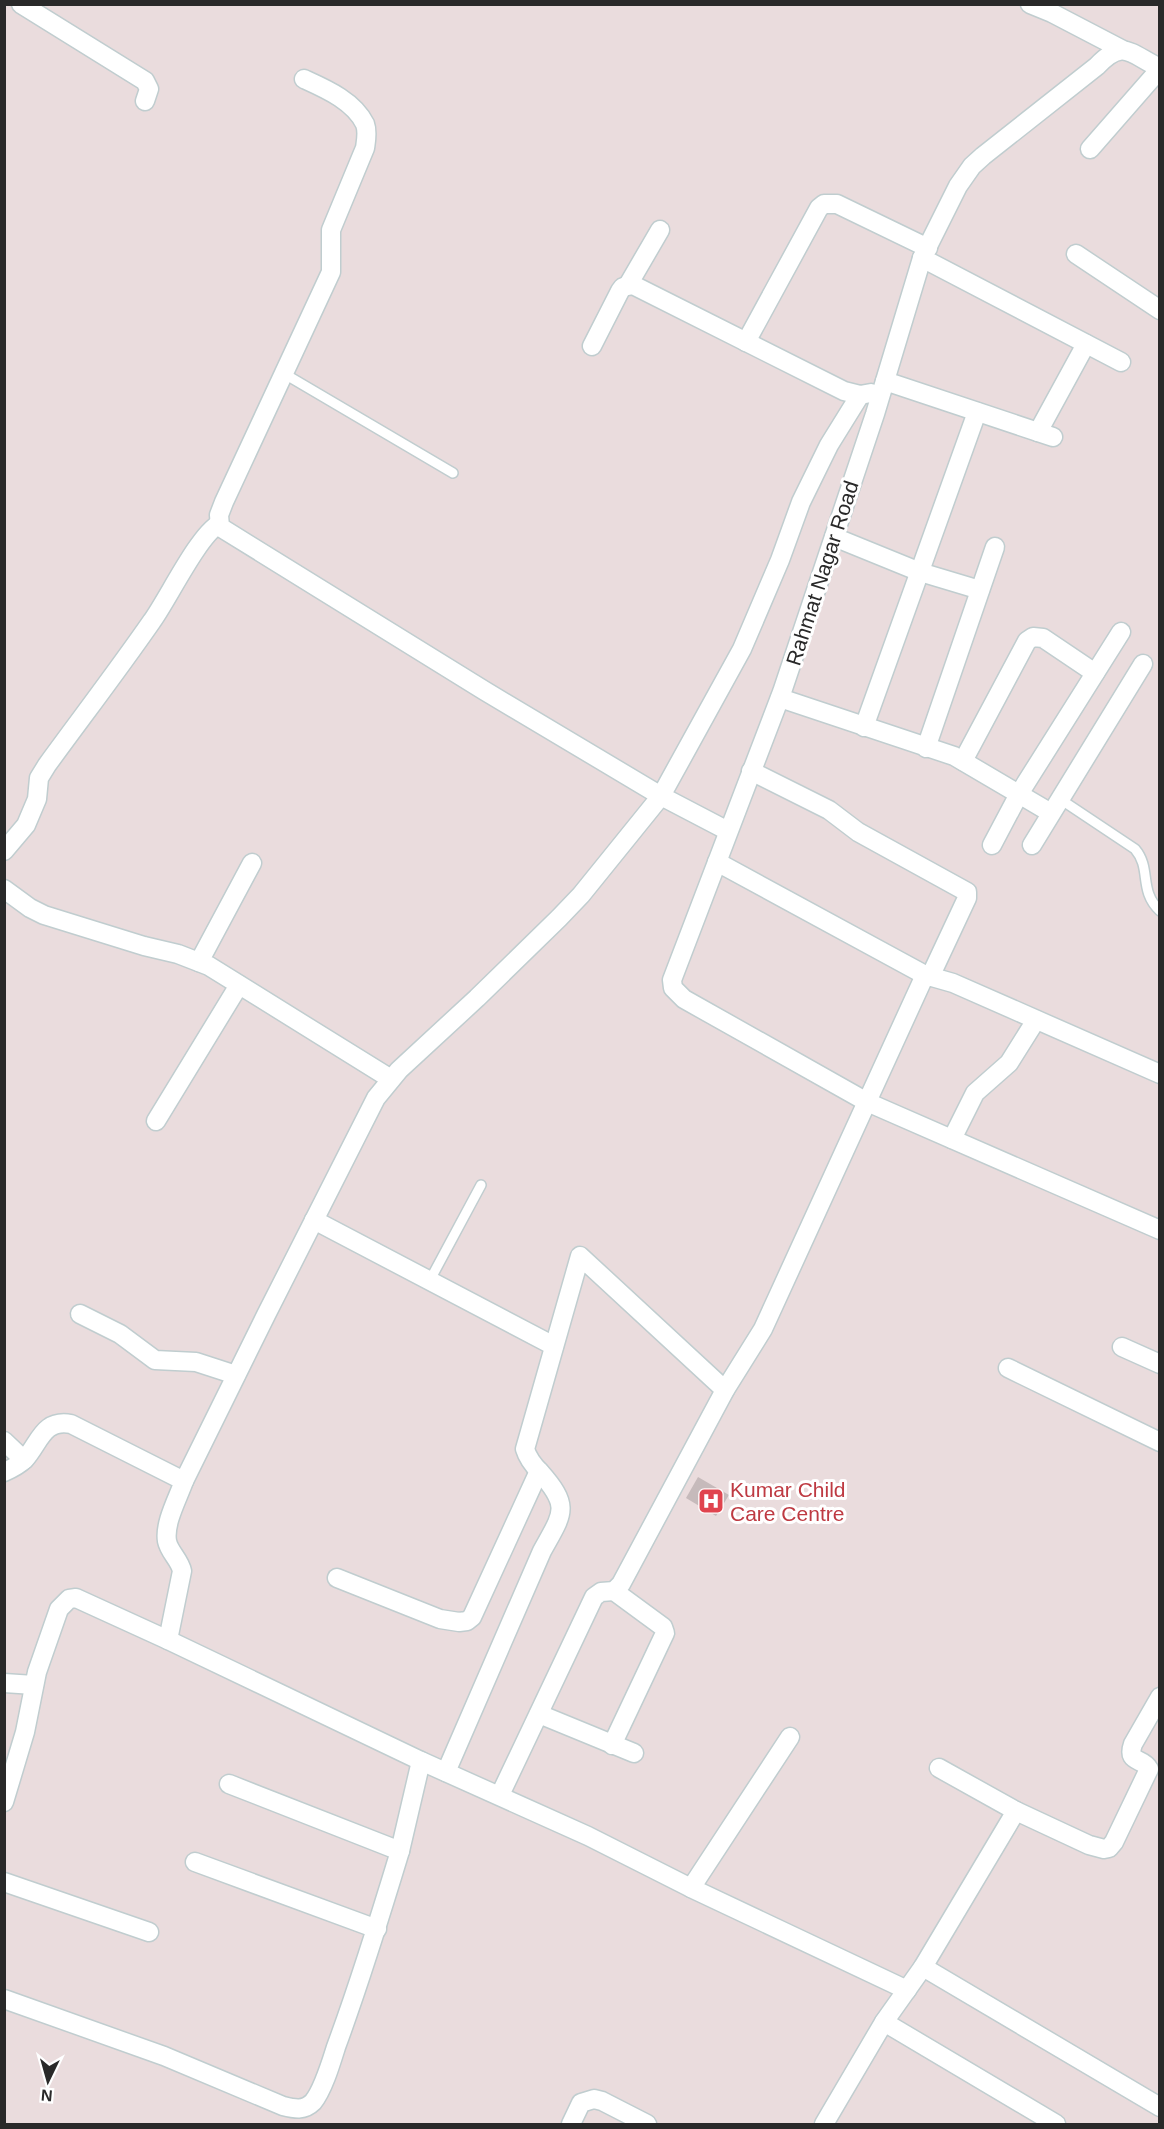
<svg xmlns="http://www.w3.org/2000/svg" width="1164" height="2129" viewBox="0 0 1164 2129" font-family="Helvetica,sans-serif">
<rect width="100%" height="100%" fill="#eadcdd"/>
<path fill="#c6babb" d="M698,1477L729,1495L716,1516L686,1498Z"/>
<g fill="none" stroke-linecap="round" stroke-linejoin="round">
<g stroke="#c0cdcf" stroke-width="12">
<g id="lane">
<path d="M283,373L453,473"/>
<path d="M1060,799L1135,849C1152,869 1138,890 1160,911"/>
<path d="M430,1280L481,1185"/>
</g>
</g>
<g stroke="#c0cdcf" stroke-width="21">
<g id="street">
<path d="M21,4L145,81L149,89L145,101"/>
<path d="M1030,4L1052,13L1123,50"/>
<path d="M1160,68C1130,54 1124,38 1097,66L983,156L972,166L958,186L922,258L875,414L782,692L672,980L673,988L684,999L867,1102L1160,1230"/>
<path d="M304,79C326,89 354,101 365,124C368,132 366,141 365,148L331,230V272L224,502L219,515L220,527L485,691L661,796L728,831"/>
<path d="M1090,149L1160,69"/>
<path d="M1076,254L1160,310"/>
<path d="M922,258L1121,362"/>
<path d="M628,285L660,230"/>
<path d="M746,342L819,208L824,204H837L928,248"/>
<path d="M592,346L620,291L623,287L633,285L844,391L860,395L871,393"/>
<path d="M885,381L1053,437"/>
<path d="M1038,432L1086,344"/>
<path d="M834,537L920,572L980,590"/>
<path d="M780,698L954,756L1051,813"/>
<path d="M864,727L977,412"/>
<path d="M926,748L995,547"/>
<path d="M963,761L1027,641L1033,637L1043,638L1095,673"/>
<path d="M751,771L829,810L858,832L967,892V898L930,977"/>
<path d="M992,845L1019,794L1121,632"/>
<path d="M1032,845L1143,664"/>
<path d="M4,851L26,825L37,799L39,778L47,765C82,717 118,670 152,621C168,599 198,536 219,524"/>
<path d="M717,862L925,975"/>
<path d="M4,889L30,908L44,915L144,946L178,954L209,966L391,1079"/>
<path d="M199,962L252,863"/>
<path d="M156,1121L239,985"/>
<path d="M952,1139L975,1093L1009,1063L1036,1020"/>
<path d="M314,1220L554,1346"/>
<path d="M80,1314L120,1334L155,1360L196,1362L236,1375"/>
<path d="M1122,1347L1160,1364"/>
<path d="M1008,1368L1160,1442"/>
<path d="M4,1441L24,1460"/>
<path d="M4,1472C11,1469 19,1465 25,1459C40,1442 43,1419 71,1424L184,1481C178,1498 164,1523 167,1541C169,1552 180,1560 182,1571L168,1640"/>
<path d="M184,1481L266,1315L376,1098L399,1070L477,998L559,918L581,895L661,796L742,649L780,560L801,502L829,445L860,395"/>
<path d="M337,1578L440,1619L459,1622L467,1621L472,1617L539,1471"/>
<path d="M4,1683L34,1685"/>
<path d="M539,1714L634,1753"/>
<path d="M612,1745L665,1633L663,1627L614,1591"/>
<path d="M939,1768L1016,1811L1089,1845L1104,1849L1109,1848L1114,1842L1149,1769C1143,1757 1126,1764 1133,1744L1160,1697"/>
<path d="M446,1772L542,1551C563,1513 571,1507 540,1472C533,1465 528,1459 525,1449L580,1256L725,1390"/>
<path d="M229,1784L400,1851L421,1761"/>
<path d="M500,1795L594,1597L601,1592L614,1591L621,1584L725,1390L763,1329L925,975L953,983L1160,1074"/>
<path d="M4,1802L25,1732L37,1672L59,1609L69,1599L76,1598L168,1640L421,1761L588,1836L691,1888L907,1990"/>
<path d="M195,1862L377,1929"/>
<path d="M4,1882L149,1932"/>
<path d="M691,1888L790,1737"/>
<path d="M923,1967L1160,2107"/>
<path d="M4,1999L164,2056L283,2106C295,2109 304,2111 313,2102C323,2090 331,2063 336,2047C360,1982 380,1917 400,1851"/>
<path d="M884,2022L1056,2124"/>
<path d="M571,2124L581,2103L594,2099L602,2101L647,2124"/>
<path d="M824,2124L884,2022L923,1967L1016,1811"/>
</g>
</g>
<use href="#lane" stroke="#fff" stroke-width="9"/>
<use href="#street" stroke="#fff" stroke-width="18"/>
</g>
<defs>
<g id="hospital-square" transform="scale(1.35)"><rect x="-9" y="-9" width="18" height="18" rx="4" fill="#e0444e" stroke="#fff"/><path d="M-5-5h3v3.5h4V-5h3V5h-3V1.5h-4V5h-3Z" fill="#fff"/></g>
</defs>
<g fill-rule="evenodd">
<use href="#hospital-square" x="711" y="1501"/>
</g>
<g text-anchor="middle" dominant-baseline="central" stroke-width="6" stroke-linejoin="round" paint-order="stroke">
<g font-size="21" fill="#292929" stroke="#fff">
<text transform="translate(822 573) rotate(-72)">Rahmat Nagar Road</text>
</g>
<g font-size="21" fill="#be3a42" stroke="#fff" text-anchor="start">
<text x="730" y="1489">Kumar Child<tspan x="730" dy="24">Care Centre</tspan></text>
</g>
</g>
<rect width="1164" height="2129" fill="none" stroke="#292929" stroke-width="12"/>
<g transform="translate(48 2081) rotate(185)" stroke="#ffffff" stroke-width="4.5" paint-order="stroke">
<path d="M0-4.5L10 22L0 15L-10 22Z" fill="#292929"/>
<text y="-9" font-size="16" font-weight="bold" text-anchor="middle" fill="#292929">N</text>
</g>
</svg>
